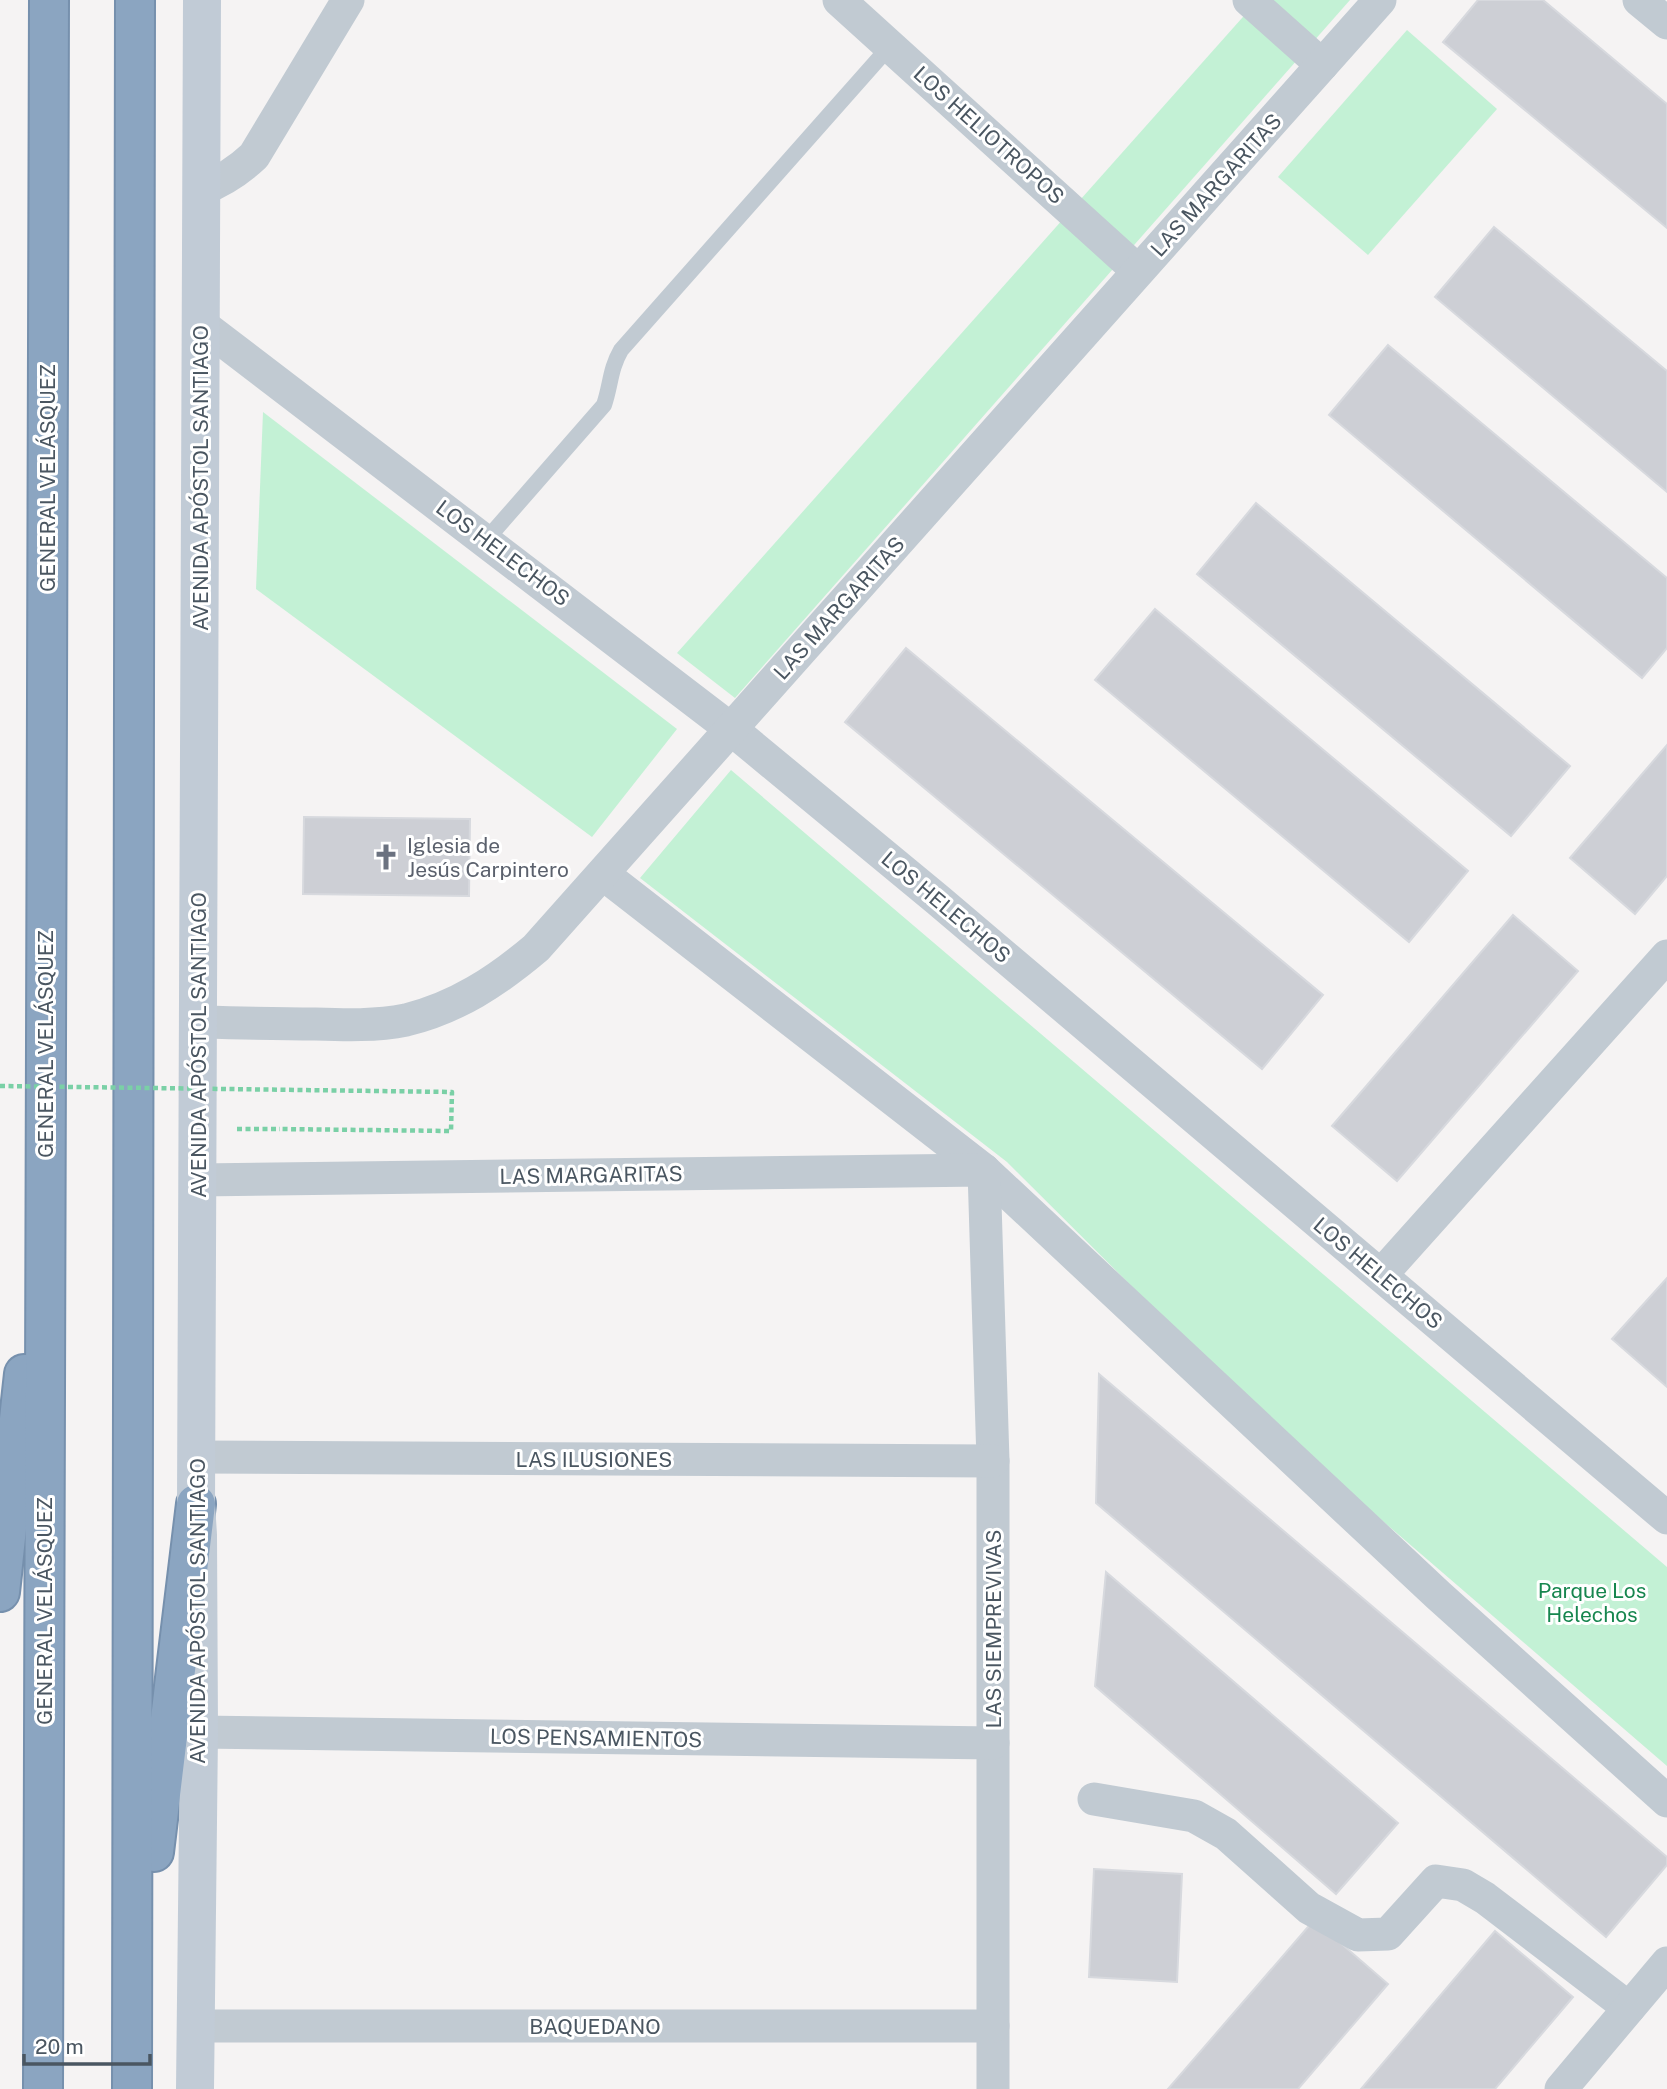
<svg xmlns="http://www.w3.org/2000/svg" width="1667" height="2089" viewBox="0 0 1667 2089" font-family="'Public Sans',sans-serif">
<rect width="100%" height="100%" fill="#f5f3f3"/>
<g fill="#c3f1d5">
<path d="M1258,0H1350L735,698L677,653Z"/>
<path d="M1407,30L1497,109L1368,255L1278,177Z"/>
<path d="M263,412L677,729L592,837L256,589Z"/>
<path d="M731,770L1667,1567V1766L1269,1423L1007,1162L640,878Z"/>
</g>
<g fill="#cdcfd5" stroke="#d7d9de" stroke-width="2">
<path d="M1478,0H1543L1667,104V228L1443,42Z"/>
<path d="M1494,227L1667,371V492L1435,297Z"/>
<path d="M1388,345L1667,578V648L1642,678L1329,415Z"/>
<path d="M1256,503L1570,766L1511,836L1197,574Z"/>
<path d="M1155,609L1468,871L1409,942L1095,680Z"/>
<path d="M906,648L1323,995L1262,1069L845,722Z"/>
<path d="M1667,745V876L1635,914L1570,858Z"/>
<path d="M304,817L470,819L469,896L303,894Z"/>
<path d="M1513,915L1578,971L1397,1181L1332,1126Z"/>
<path d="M1667,1278V1387L1612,1339Z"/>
<path d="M1099,1374L1667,1857V1865L1606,1937L1096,1503Z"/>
<path d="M1106,1572L1398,1823L1336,1894L1095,1686Z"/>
<path d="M1094,1869L1182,1874L1177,1982L1089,1977Z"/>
<path d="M1314,1920L1388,1984L1298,2089H1168Z"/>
<path d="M1495,1931L1573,1997L1495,2089H1361Z"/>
</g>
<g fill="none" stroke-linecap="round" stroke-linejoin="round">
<g stroke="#7690ad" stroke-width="42">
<g id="highway">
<path d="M0,1592L24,1374"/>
<path d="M154,1852L196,1504"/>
<path d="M43,2089L49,0"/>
<path d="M132,2089L135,0"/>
</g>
</g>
<path stroke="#7ad0a6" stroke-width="4.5" stroke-dasharray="5 3.5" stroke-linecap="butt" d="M237,1129H280"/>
<path stroke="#c1cad2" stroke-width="16" d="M486,540L604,405C611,384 610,369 621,350L890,46"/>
<g stroke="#c1cad2" stroke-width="33">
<path d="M839,0L1138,271"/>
<path d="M1249,0L1322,65"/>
<path d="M1639,0L1667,23"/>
<path d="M202,189C223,181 238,171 254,156L348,0"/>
<path d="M201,324L731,729L938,900L1667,1518"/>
<path d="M603,874L984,1170L1438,1595L1667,1801"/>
<path d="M197,1022C237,1023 276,1024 315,1024C345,1025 376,1026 406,1020C456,1008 497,981 536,948L1380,0"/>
<path d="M198,1180L984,1170L993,1461V2089"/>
<path d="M1381,1275L1667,956"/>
<path d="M196,1457L993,1461"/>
<path d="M199,1732L993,1743"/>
<path d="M1094,1799L1194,1816L1226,1834L1309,1908L1358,1935L1388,1934L1436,1881L1463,1885L1485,1898L1629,2008"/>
<path d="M196,2026H993"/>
<path d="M1561,2089L1667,1963"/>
</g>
<path stroke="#c1cbd6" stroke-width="38" d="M195,2089L199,1732L198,1535L196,1504L202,0"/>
<use href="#highway" stroke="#8ba5c1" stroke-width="38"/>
<path stroke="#7ad0a6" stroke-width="4.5" stroke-dasharray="5 3.5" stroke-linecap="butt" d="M0,1086L452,1092L451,1131L280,1129"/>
</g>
<defs>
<g id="church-bare" transform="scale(2.1)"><path d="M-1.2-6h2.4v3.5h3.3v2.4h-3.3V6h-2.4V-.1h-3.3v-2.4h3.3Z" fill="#6b7280" stroke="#fff" stroke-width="2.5" paint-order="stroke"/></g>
</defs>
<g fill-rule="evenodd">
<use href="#church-bare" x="386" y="857"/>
</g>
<g text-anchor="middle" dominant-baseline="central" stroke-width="6" stroke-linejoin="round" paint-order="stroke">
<g font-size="21" fill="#4a5661" stroke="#fff">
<text transform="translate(989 135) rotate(42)">LOS HELIOTROPOS</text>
<text transform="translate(1216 185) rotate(-48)">LAS MARGARITAS</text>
<text transform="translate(47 478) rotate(-90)">GENERAL VELÁSQUEZ</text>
<text transform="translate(200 478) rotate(-90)">AVENIDA APÓSTOL SANTIAGO</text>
<text transform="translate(503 553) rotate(37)">LOS HELECHOS</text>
<text transform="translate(839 608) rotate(-48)">LAS MARGARITAS</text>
<text transform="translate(946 907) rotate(40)">LOS HELECHOS</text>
<text transform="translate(45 1044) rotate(-90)">GENERAL VELÁSQUEZ</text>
<text transform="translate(198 1045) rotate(-90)">AVENIDA APÓSTOL SANTIAGO</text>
<text transform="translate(591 1175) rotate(-1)">LAS MARGARITAS</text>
<text transform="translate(1378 1273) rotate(40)">LOS HELECHOS</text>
<text x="594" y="1459">LAS ILUSIONES</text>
<text transform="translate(44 1611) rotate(-90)">GENERAL VELÁSQUEZ</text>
<text transform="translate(197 1611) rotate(-90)">AVENIDA APÓSTOL SANTIAGO</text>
<text transform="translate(993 1629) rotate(-90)">LAS SIEMPREVIVAS</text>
<text transform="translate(596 1738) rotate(1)">LOS PENSAMIENTOS</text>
<text x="595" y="2026">BAQUEDANO</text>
</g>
<g font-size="21" fill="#5b616d" stroke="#fff" text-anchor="start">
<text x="407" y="845">Iglesia de<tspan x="407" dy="24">Jesús Carpintero</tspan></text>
</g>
<g font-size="21" fill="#17864f" stroke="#fff">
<text x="1592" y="1590">Parque Los<tspan x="1592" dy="24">Helechos</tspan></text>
</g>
</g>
<path d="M24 2054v10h126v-10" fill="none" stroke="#4a5661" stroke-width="3.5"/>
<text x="35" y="2054" font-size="21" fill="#4a5661" stroke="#ffffff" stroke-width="5" paint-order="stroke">20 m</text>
</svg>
